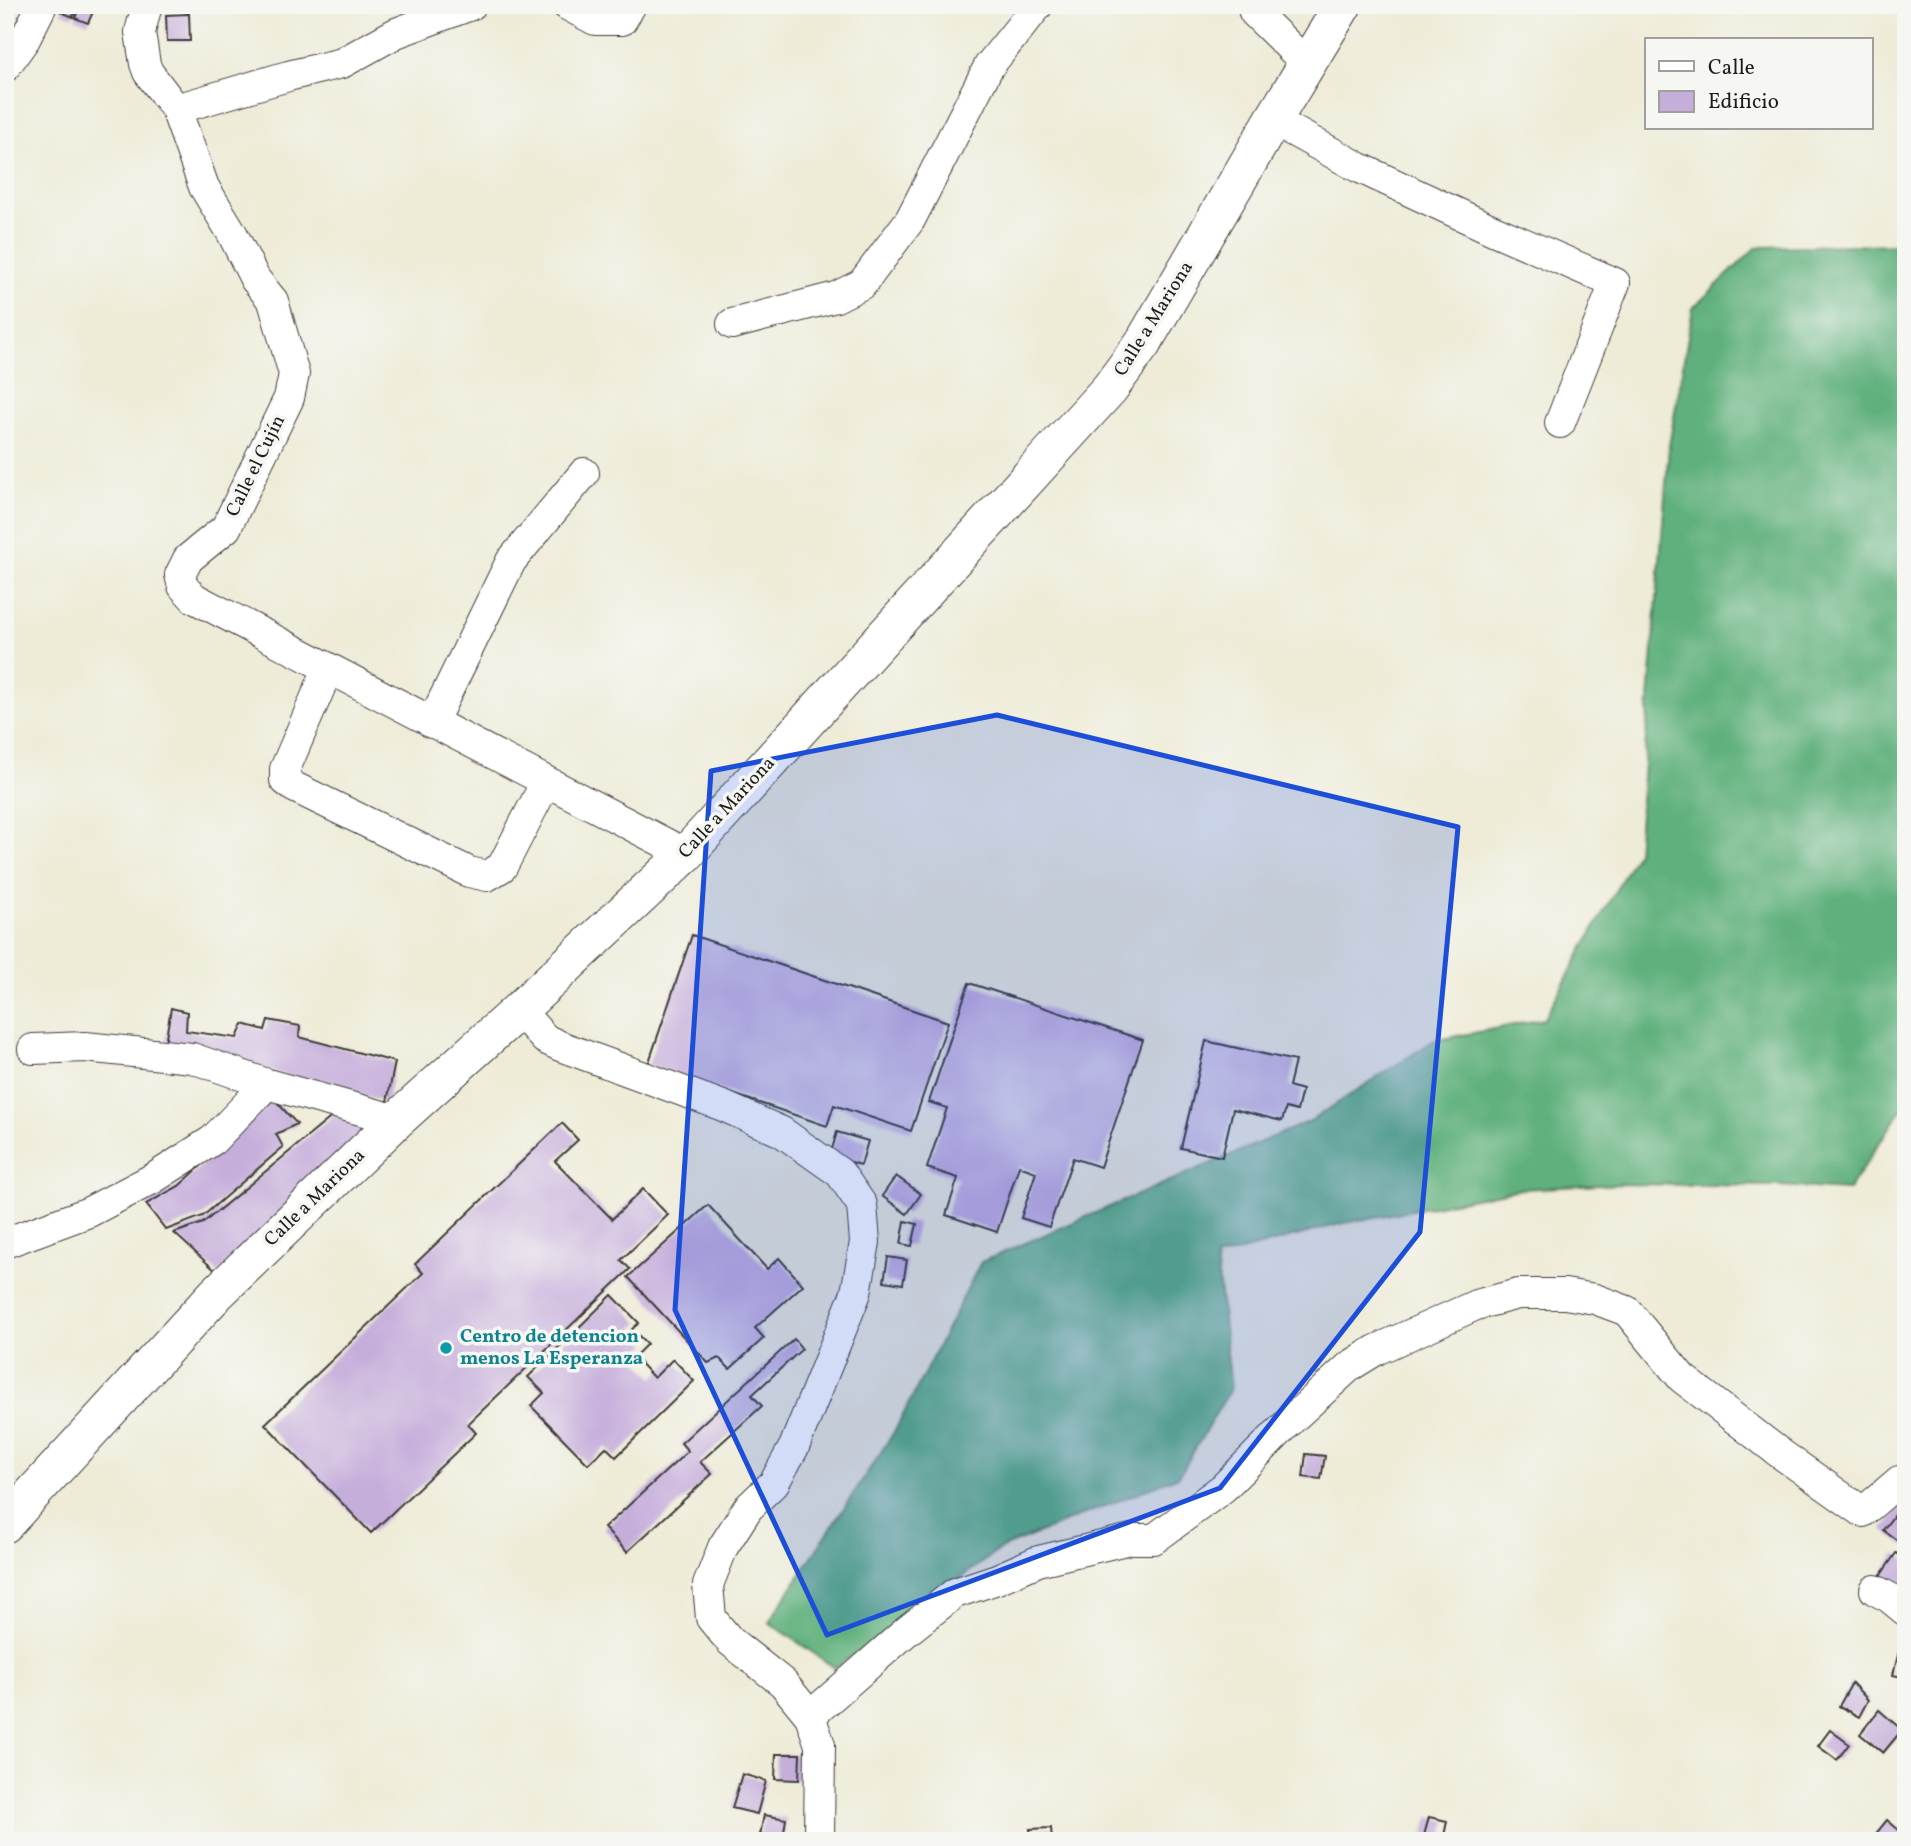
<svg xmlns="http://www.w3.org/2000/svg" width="1911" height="1846" viewBox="0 0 1911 1846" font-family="Vollkorn,serif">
<rect width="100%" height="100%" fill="#f6f6f2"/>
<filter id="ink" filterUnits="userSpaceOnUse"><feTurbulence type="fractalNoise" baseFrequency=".0143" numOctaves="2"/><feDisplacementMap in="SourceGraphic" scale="14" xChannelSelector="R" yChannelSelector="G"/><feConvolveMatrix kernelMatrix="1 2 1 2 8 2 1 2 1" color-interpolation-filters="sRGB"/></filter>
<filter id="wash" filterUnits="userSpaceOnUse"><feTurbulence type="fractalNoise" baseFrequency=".00686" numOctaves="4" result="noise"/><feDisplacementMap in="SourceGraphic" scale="28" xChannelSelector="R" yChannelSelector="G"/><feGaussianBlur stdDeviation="1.57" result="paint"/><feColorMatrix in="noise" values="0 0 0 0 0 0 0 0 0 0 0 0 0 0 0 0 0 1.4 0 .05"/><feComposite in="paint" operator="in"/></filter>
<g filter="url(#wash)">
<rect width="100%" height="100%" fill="#eeebd7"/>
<path fill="#5fb07c" stroke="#3e664c" stroke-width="2" d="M1906,244V1103L1848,1190L1778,1186L1622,1184L1521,1189L1340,1224L1216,1258L1231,1388L1179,1476L1002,1548L835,1668L769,1622L896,1429L981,1262L1310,1121L1433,1041L1544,1019L1637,852L1669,446L1693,308L1757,247Z"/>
<g id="blocks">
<g fill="#c6aedb">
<path d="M64,5H78L73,17L61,12Z"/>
<path d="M81,5H96L88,23L75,18Z"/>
<path d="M169,5H190L188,12L168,9Z"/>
<path d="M189,14L190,41H167L166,15Z"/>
<path d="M692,935L948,1022L911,1131L834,1105L827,1126L648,1065Z"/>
<path d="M969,983L1143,1040L1100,1167L1073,1158L1049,1227L1021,1218L1036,1172L1019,1166L997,1232L946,1215L958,1178L927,1168L947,1108L929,1102Z"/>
<path d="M171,1008L187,1012L186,1031L237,1038L243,1024L265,1030L268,1020L300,1026L299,1037L395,1062L387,1102L165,1043Z"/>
<path d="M1206,1041L1295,1061L1289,1086L1302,1090L1297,1111L1286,1108L1282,1121L1233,1109L1222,1157L1181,1148Z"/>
<path d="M274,1099L297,1124L276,1134L283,1147L203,1216L166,1230L146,1204L179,1186Z"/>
<path d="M340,1110L369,1128L218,1273L174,1233L203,1223Z"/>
<path d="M562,1123L578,1140L555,1161L612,1219L643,1189L668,1215L621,1260L630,1269L468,1424L476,1433L371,1533L265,1424L423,1273L415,1264Z"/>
<path d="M837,1132L868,1141L861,1165L830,1156Z"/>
<path d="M896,1176L921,1194L907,1214L882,1196Z"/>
<path d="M708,1205L767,1269L779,1258L803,1285L755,1328L764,1338L730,1369L719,1358L708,1363L628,1277Z"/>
<path d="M905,1221L917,1224L912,1246L901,1244Z"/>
<path d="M888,1257L907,1260L903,1284L884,1281Z"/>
<path d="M612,1295L639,1323L632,1329L647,1344L634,1357L654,1378L673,1359L694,1381L616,1457L606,1447L588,1464L531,1406L544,1393L528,1377Z"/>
<path d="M794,1339L802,1349L752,1395L762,1406L700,1462L712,1474L627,1552L604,1528L688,1451L681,1443Z"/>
<path d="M1306,1454L1325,1456L1321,1479L1303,1477Z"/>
<path d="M1906,1499V1547L1883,1530Z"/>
<path d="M1896,1553L1906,1559V1579L1897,1592L1878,1579Z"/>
<path d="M1899,1651L1906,1652V1678L1893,1675Z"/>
<path d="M1852,1683L1868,1700L1859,1717L1839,1706Z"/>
<path d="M1879,1710L1902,1730L1883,1753L1860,1734Z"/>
<path d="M1830,1730L1849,1744L1837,1760L1818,1746Z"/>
<path d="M776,1754H800L799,1780L775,1779Z"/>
<path d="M742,1774L766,1781L757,1814L732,1808Z"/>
<path d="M764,1815L786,1819L783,1839L760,1835Z"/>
<path d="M1429,1817L1447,1821L1443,1841L1423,1839Z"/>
<path d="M1887,1820L1906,1836L1903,1841H1870Z"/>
<path d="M1051,1828L1052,1841H1031L1030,1829Z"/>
</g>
</g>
</g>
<g filter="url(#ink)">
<use href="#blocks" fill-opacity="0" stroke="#3c3b38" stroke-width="2"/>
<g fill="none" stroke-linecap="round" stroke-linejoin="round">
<g stroke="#3c3b38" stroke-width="32">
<g id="minor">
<path d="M147,5L140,32L145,64L148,72L176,109L204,187L232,233L255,279L273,301L294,374L289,398L226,528L188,559L180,575L183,586L194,598L686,854"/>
<path d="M567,5L595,20H622L631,5"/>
<path d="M1252,5L1254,12L1307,64"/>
<path d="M5,67L25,39L42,5"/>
<path d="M176,109L288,76L342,63L396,33L471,5"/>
<path d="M1273,120L1358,167L1491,229L1615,283L1560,423"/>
<path d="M732,324L836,297L862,284L910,220L989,66L1038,5"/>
<path d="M328,669L285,769V780L294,787L469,872L487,876L502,867L546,782"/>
<path d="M432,723L511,561L584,473"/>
<path d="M519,1010L545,1039L560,1046L723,1106L782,1132L840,1173L862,1205L865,1242L856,1293L794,1447L774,1483L748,1508L723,1547L708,1585L711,1618L730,1641L783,1683L810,1716L820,1745L819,1841"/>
<path d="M33,1049L85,1047L192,1058L267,1084L397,1120"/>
<path d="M5,1243L89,1212L154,1178L213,1140L267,1084"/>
<path d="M1875,1590L1890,1598L1906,1611"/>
<path d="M810,1716L907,1631L955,1593L997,1579L1038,1561L1131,1539H1154L1223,1488L1292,1419L1350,1366L1376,1350L1476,1305L1518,1294H1565L1595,1299L1627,1311L1682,1378L1781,1454L1863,1512L1899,1481L1906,1485"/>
</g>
</g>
<g stroke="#3c3b38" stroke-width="39">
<path id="major" d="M5,1524L216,1294L397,1120L519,1010L686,854L1110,388L1143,343L1273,120L1343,5"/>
</g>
<use href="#minor" stroke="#fff" stroke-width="30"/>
<use href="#major" stroke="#fff" stroke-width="37"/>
</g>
</g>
<path fill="#1d4ed8" fill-opacity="0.2" stroke="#1d4ed8" stroke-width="5" stroke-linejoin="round" d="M997,715L1458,827L1420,1232L1220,1488L827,1635L675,1310L711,771Z"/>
<circle fill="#0f9aa8" stroke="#f6f6f2" stroke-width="2.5" cx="446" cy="1348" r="7"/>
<g text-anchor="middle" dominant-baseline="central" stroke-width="7" stroke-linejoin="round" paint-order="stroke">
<g font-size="19" fill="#1c1c1c" stroke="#f6f6f2">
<text transform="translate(1154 319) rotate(-58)">Calle a Mariona</text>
<text transform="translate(256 466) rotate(-64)">Calle el Cujín</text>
<text transform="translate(727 808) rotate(-47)">Calle a Mariona</text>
<text transform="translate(315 1198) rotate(-44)">Calle a Mariona</text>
</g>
<g font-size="19" font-weight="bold" fill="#0d838f" stroke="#f6f6f2" text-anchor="start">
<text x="460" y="1337">Centro de detencion<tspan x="460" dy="22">menos La Esperanza</tspan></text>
</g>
</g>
<rect width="1911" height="1846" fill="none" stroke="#f6f6f2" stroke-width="28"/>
<rect x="1645" y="38" width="228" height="91" fill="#f6f6f2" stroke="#9f9f9c" stroke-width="2"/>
<rect x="1659" y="61" width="35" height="10" fill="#ffffff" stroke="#9f9f9c" stroke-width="2"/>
<text x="1708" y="74" font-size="21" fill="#1c1c1c">Calle</text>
<rect x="1659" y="91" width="35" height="21" fill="#c6aedb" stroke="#9f9f9c" stroke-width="2"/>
<text x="1708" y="108" font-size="21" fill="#1c1c1c">Edificio</text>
</svg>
